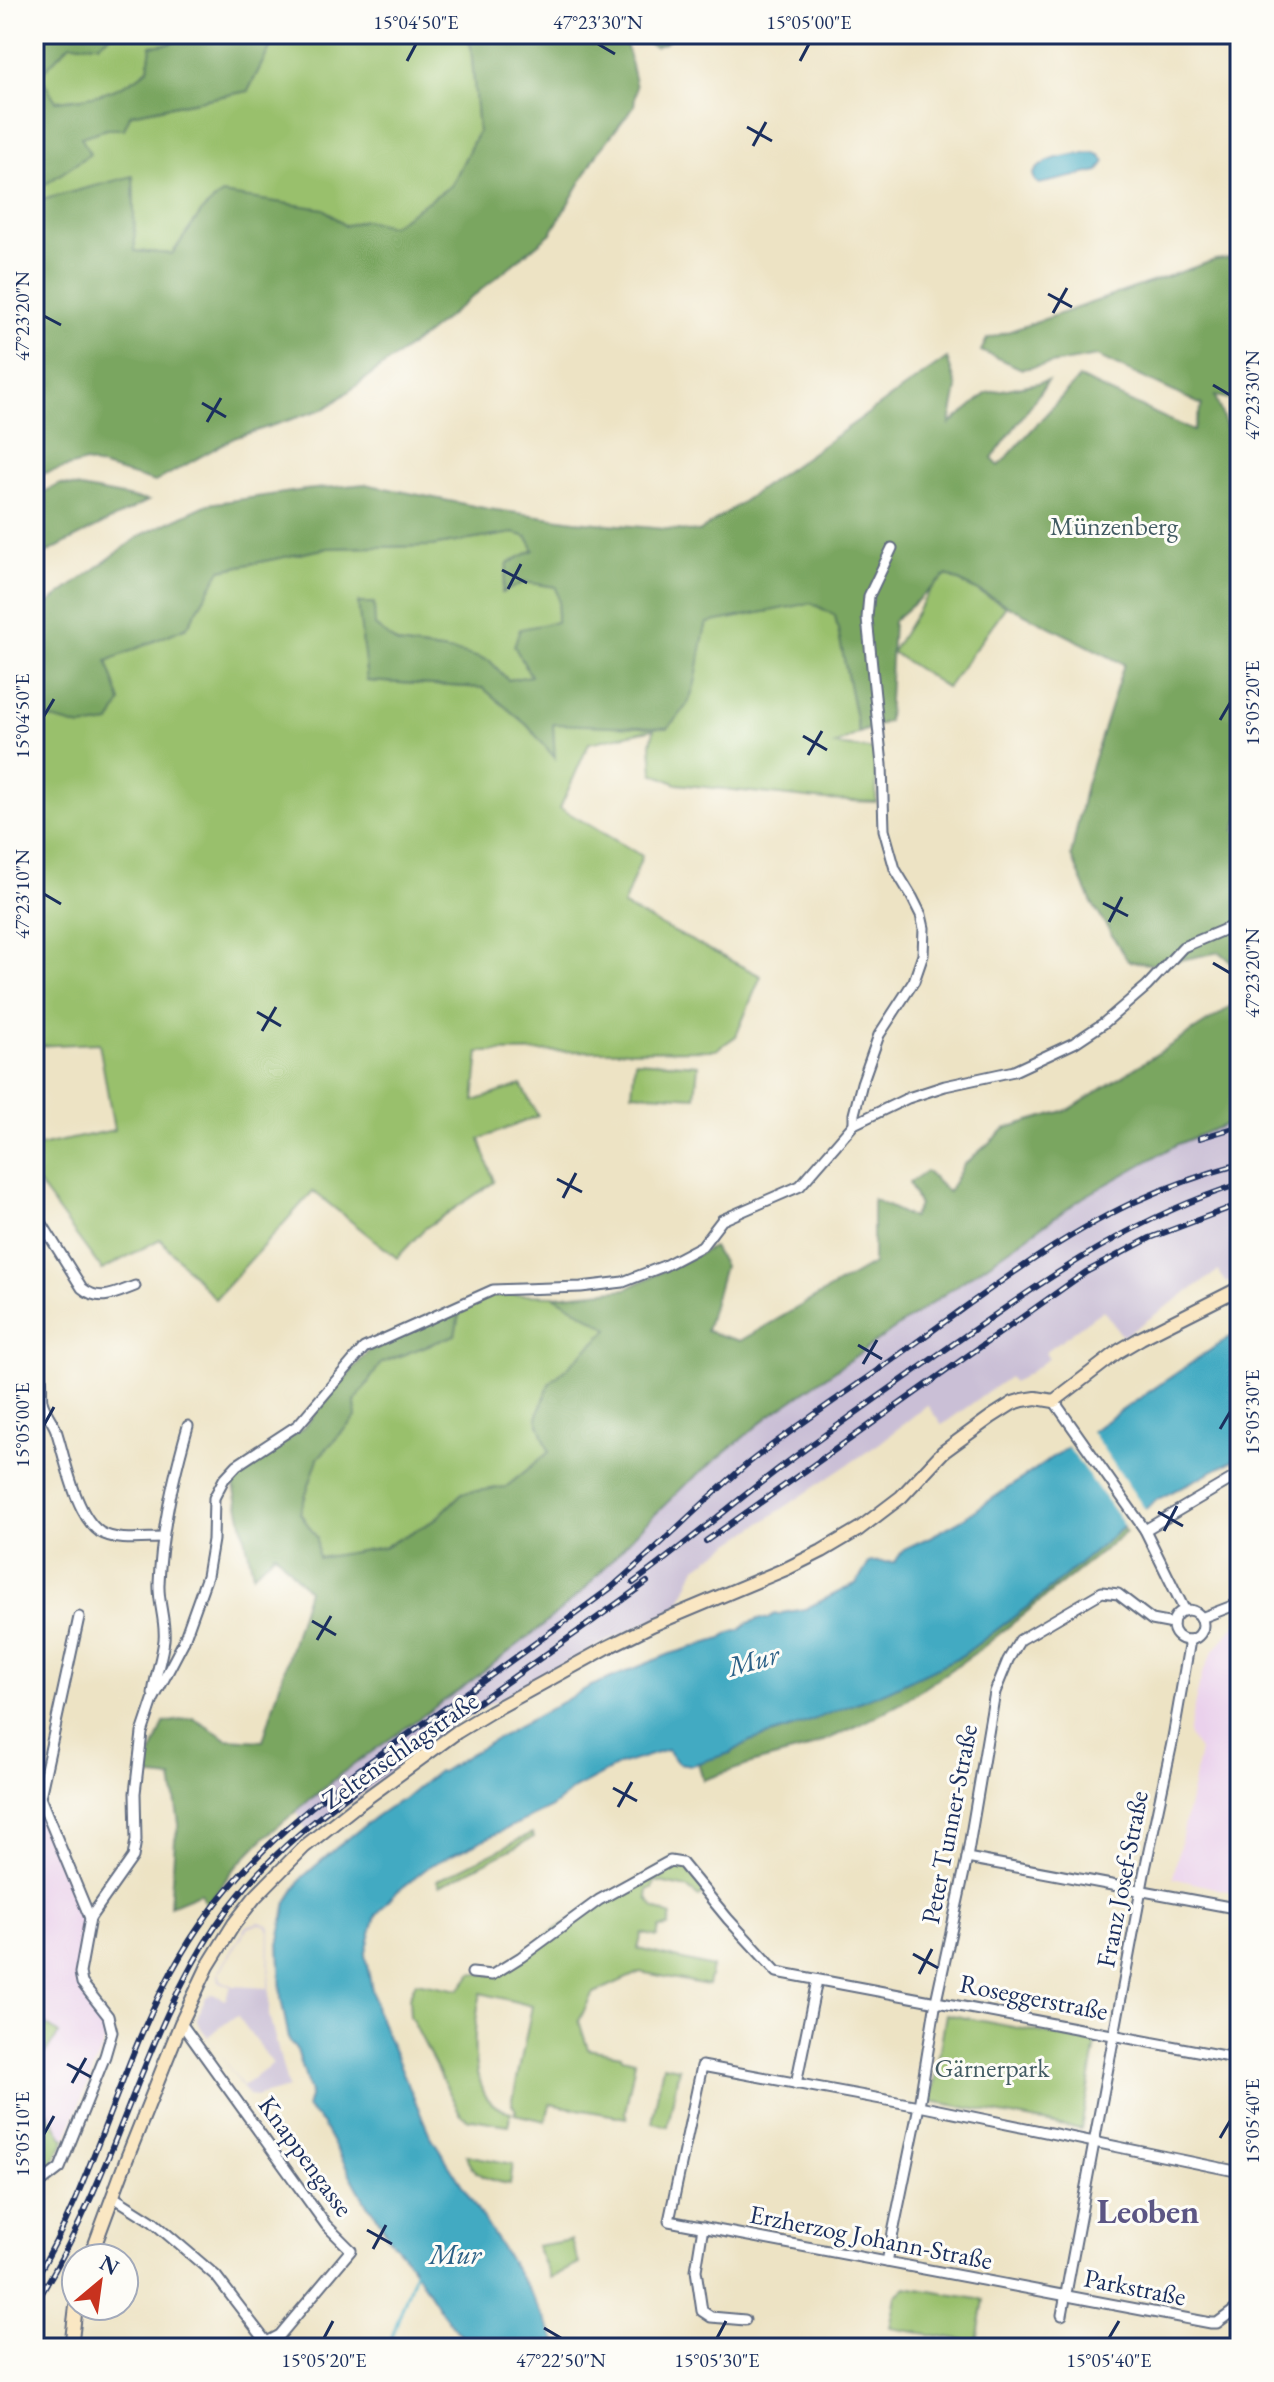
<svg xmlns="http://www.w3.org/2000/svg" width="1274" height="2382" viewBox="0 0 1274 2382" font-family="'EB Garamond',serif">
<rect width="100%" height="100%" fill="#fdfcf7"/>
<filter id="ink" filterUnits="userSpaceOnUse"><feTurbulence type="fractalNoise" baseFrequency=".0125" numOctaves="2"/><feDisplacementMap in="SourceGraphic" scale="16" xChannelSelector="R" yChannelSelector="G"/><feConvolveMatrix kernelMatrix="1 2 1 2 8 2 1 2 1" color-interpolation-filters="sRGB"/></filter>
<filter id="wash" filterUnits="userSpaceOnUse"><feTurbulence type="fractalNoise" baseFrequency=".006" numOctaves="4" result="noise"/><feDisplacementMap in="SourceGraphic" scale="32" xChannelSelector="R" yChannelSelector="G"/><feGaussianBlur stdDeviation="1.8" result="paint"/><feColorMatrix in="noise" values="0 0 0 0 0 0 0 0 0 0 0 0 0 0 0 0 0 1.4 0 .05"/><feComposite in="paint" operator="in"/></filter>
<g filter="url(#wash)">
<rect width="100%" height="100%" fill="#ede3c4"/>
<g fill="#ead1ec">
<path d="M1240,1619V1894L1173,1878L1200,1752L1188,1734L1196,1698L1202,1674L1213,1652Z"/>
<path d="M38,1809L84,1913L76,1980L84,1995L101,2013L109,2031L66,2138L50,2168L34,2165V1811Z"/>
</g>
<g fill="#cabfd6" fill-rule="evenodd">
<path d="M1240,1092V1273L1227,1283L1218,1271L1123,1337L1103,1310L1045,1352L1049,1358L1033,1370L1013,1383L1009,1377L942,1425L927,1405L880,1443L696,1567L680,1603L672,1610L591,1649L460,1720L308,1834L296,1811L342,1773L466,1685L541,1627L584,1590L635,1534L683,1487L768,1417L1084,1197L1178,1144L1227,1124L1235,1093Z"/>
<path d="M259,1922L268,1925L270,1928L269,2015L288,2088L255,2097L248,2095L197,2022V2016L206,1997L213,1994L225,2000L231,1987L219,1981L218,1973L247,1926ZM259,1924L267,1926L269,1931L268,1988L233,1986L221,1980L219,1973L248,1928ZM237,2015L273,2064L243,2086L207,2037Z"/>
</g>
<g fill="#99c06c" stroke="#5a7865" stroke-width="2">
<path d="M112,34H196L168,44L152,46L148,69C120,93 92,98 55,101L39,75L70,44H98Z"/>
<path d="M281,34H464L471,46L478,132L452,185L390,227L364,220L345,226L324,209L203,210L172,254L135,251L133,176L34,202V192L89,155L80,137L107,129H123L131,114L248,91L276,36Z"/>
<path d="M514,533L527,537L534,550L508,563L502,592L524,582L557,587L559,603L556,622L538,627L524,666L532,676L508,680L462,653L398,644L375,626L359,603L367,681L483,688L527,725L554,756L553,724L698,666L701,642L707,623L811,603L835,615L859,733L835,745L877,750L876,802L826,800L677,784L653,773L651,744L654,729L589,743L560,808L642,856L623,906L761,976L736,1036L716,1050L479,1052L474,1101L521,1085L538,1116L480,1139L494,1182L424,1229L397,1258L313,1191L215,1299L160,1239L102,1270L34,1178V1147L114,1130L99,1043L34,1046V720L45,716L81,727L121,702L107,661L187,627L221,570L328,548L431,546Z"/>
<path d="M947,575L1006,606L947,688L892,652L931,589Z"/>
<path d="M635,1061L698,1065L695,1097L632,1093Z"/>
<path d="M496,1294L554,1296L609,1329L549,1384L537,1418L549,1452L506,1487L462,1493L435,1520L384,1547L317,1559V1538L300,1513L318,1458L356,1417L355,1402L381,1363L455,1335L460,1310Z"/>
<path d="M532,1833L534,1837L440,1886L437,1881Z"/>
<path d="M670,1861L682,1863L705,1892L699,1897L687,1888L655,1881L653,1889H648L647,1898L654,1908L671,1916L668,1927L659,1928L657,1937L642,1933L638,1949L712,1967L708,1985L640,1972L592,1994L579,2021L588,2049L621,2055L622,2058L635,2061L625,2112L627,2118L550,2104L546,2121L515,2114L516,2110L512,2104L532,2006L481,1993C473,2025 464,2105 511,2112L508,2125L472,2119L469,2120L461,2115L410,2016L409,1997L416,1982L459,1990L472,1973L492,1975L557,1928Z"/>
<path d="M946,2014L1096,2043L1081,2129L931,2101Z"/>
<path d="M45,2024L59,2034L40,2060L45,2108L63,2137L66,2138L50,2168L34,2160V2031Z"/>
<path d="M663,2065L679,2068L668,2126L652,2123Z"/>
<path d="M466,2155L513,2164L510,2184C491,2181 470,2176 466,2155Z"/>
<path d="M571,2240L579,2264L550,2278L536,2246Z"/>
<path d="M906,2287L984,2300L977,2342L890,2328L896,2296Z"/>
</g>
<g fill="#7aa660" stroke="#4a6a5f" stroke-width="2">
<path d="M34,34H112L98,44H70L40,75L56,101C92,98 120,93 148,69L151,46L168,44L196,34H281L276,36L248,91L131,114L124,129H107L81,137L90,154L34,192Z"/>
<path d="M464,34H672L667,42L655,47L638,39L626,43L636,87L634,106L597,154L551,233L428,333L326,408L234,438L155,482L86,462L34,476V202L133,176L135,251L172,254L203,210L222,194L324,209L345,226L364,220L391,226L452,185L478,132L471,46Z"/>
<path d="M1240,257V401L1215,396L1240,464V815L1235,831L1240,835V969L1220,952L1155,965L1128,961L1092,903L1071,856L1086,784L1124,664L947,575L893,621L888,721L859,733L835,615L811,603L707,623C699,647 699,682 688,703C683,712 674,720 668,728L553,724L555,758L527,725L483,688L367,681L358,603H374L375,626L398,644L462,653L490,661L508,680L531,676L514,646L520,629L556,622L559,603L556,587L524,582L502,593L508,563L534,550L527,537L514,533L431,546L328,548L221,570L187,627L107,661L121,702L110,723L81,727L45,717L34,720V614L141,535L208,504L305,490L365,484L489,509L575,521L699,532L947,358L957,388L950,424L987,393L1048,381L992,459L999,466L1079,378L1193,431L1202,405L1097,356L1022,369L981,351L987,339L1215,260Z"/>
<path d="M60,484L148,501L34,559V497Z"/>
<path d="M1240,999V1092L1235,1093L1227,1124L1178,1144L1084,1197L768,1417L683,1487L635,1534L584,1590L541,1627L466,1685L342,1773L265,1837L232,1871L206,1906L201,1893L170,1906L175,1840L179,1824L172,1779L143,1776L164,1723L193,1718L227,1739L263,1741L308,1590L275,1553L253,1574L233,1481L303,1428L368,1351L460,1310L455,1335L381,1363L355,1402L356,1417L318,1458L300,1513L317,1538L318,1558L384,1547L435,1520L462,1493L506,1487L549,1452L537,1418L549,1384L609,1329L554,1296L626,1289L713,1247L724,1266L706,1331L740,1341L873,1264V1199L912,1218L919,1206L909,1183L926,1171L948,1192L964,1165L1006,1128L1070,1109L1220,1014Z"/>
<path d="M1122,1527L1126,1532L978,1651L900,1704L857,1726L804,1750L754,1763L703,1780L698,1762L730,1753L750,1741L792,1728L963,1655L1031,1604Z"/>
</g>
<g fill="#43aac2" stroke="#2f6c90" stroke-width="2">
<path d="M1094,153L1100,155L1105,161L1099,171L1039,184L1035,181L1033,174C1045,155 1073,155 1094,153Z"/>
<path d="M1240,1330V1457L1156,1500L1031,1604L963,1655L887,1691L792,1728L750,1741L730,1753L692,1765L678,1763L667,1750L619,1765L574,1789L552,1807L431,1865L393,1895L376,1915L365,1955L376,2010L429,2133L532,2296L560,2348H471L443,2314L407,2259L390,2240L374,2211L367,2205L322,2123L306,2108L310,2093L297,2050L290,2043L281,1999L279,1940L287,1902L303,1877L336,1848L375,1817L398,1801L403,1800L438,1771L441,1772L468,1755L589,1687L670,1654L721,1639L730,1633L740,1630L748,1623L761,1618L768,1619L774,1614L779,1615L782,1613L805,1609L857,1583L869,1563C876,1560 886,1563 895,1562L904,1549L932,1536L961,1520Z"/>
</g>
<path fill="#ede3c4" d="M1088,1427L1147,1512L1127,1529L1065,1443Z"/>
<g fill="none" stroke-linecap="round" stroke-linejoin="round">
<path stroke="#43aac2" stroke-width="3" d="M388,2348L416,2269"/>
</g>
</g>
<g filter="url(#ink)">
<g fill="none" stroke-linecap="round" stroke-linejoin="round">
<g stroke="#646e82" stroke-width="13">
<g id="street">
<path d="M854,1124V1114L862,1083L879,1035L914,981L923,955L924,928L921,915L912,897L895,869L884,830L882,765L867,618L869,596L892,548"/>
<path d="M34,1211L82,1288C100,1303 116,1293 135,1286"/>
<path d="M36,1365C45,1377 40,1388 42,1401C44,1411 52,1420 56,1430C65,1457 75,1515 100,1532C116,1542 144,1538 162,1538"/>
<path d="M1054,1401L1145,1530L1185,1611"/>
<path d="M1145,1530L1240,1474"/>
<circle cx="1188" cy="1625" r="15"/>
<path d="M1201,1618L1240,1603"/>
<path d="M153,1694C155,1676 162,1658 164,1640C166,1622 158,1602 159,1584C161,1530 173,1478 188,1426"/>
<path d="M34,1783L90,1918L80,1973L82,1983L108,2016L112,2032L105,2056L60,2168L34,2188"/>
<path d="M40,1797L79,1617"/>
<path d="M967,1858L1240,1909"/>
<path d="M90,1918L133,1857L136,1840L135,1793L142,1733L153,1700L183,1643L207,1576L213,1540L214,1498L224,1479L237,1465L298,1425L364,1348L493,1290L581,1287L623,1282L664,1266L702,1246L722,1220L800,1186L854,1124L908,1098L945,1086L1014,1071L1074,1043L1104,1023L1147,986L1183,947L1240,923"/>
<path d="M472,1973L492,1975L521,1957L599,1900L670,1861L682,1863L728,1919L777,1972L1240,2059"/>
<path d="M181,2023L326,2225L351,2250L280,2335L267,2342"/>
<path d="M796,2084L817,1980"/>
<path d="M1240,2172L919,2106L702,2066L669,2221L1211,2323H1217L1240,2306"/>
<path d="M112,2196L153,2222L216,2276L271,2348"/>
<path d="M703,2227L696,2270L702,2311L711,2317L745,2320"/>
<path d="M887,2262L919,2106L936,2001L967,1858L995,1692L1008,1660L1020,1640L1102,1592L1118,1594L1152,1620L1173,1624"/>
<path d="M1062,2315L1144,1874L1172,1743L1189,1646L1188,1640"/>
</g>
</g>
<g stroke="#646e82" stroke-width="16">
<g id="secondary">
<path d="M90,2258L127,2158L181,2023L208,1966L234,1924L255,1897L304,1847L357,1805L457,1732L490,1712L608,1647L652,1625L788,1568L822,1551L859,1529L901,1497L943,1452L991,1417L1013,1403L1023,1400L1036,1398L1054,1401L1119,1351L1141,1338L1240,1288"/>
<path d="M71,2348L76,2306"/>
</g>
</g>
<use href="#street" stroke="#fff" stroke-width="9"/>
<use href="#secondary" stroke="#fae7c3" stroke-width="12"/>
<g stroke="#1b2f5e" stroke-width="6">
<g id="rail">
<path d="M1200,1138L1240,1126"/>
<path d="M706,1541L1086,1272L1150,1238L1240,1204"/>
<path d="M633,1583C684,1546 731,1505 781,1467C843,1421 906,1377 969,1333C1054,1273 1140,1215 1240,1184"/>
<path d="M34,2281C96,2179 120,2058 181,1955C239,1856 327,1791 420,1726C484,1681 548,1634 612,1587C658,1548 700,1504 746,1465C795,1426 848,1392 899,1355C974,1301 1048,1243 1132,1203C1167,1187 1203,1174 1240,1164"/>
<path d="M34,2306C56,2270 76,2232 93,2193C133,2103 161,2007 217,1924C269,1847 345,1797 419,1744C495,1690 571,1637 647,1582"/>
</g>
</g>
<use href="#rail" stroke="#fdfcf7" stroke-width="3" stroke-dasharray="9" stroke-linecap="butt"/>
</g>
</g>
<path fill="none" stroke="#1b2f5e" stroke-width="3" d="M598,44L615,54M407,61L416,44M800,61L809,44M747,127L772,141M753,146L766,122M1048,294L1072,307M1053,313L1067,288M44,316L61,325M1213,385L1230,395M202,403L226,417M207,422L221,398M502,570L527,583M508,589L521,564M44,716L54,699M1220,720L1230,703M803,736L827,750M808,755L822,731M44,894L61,904M1103,903L1128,916M1109,922L1122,897M1213,963L1230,973M257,1012L281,1026M262,1031L276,1007M557,1179L582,1192M563,1198L576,1173M858,1345L882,1359M863,1364L877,1340M44,1425L54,1407M1220,1429L1230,1412M1158,1512L1183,1526M1164,1531L1177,1506M312,1621L336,1635M317,1640L331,1616M613,1788L637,1801M618,1807L632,1782M913,1954L938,1968M919,1974L932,1949M67,2064L91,2077M72,2083L86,2058M44,2134L54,2116M1220,2138L1230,2121M367,2230L392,2244M373,2249L386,2225M544,2328L561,2338M324,2338L333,2321M717,2338L726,2321M1109,2338L1119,2321"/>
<g text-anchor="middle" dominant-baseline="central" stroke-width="6" stroke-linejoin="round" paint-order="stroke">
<g font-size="26" fill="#415a62" stroke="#fdfcf7">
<text x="1114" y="526">Münzenberg</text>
<text x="992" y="2068">Gärnerpark</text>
</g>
<g font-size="26" fill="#1b2f5e" stroke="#fdfcf7">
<text transform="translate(400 1750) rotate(-35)">Zeltenschlagstraße</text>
<text transform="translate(949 1824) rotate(-79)">Peter Tunner-Straße</text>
<text transform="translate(1122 1879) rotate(-79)">Franz Josef-Straße</text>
<text transform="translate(1034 1997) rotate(11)">Roseggerstraße</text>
<text transform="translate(306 2156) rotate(54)">Knappengasse</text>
<text transform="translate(871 2237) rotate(11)">Erzherzog Johann-Straße</text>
<text transform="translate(1135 2287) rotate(11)">Parkstraße</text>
</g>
<g font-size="28" font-style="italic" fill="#2b6086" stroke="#fdfcf7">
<text transform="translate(753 1660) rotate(-16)">Mur</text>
<text x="455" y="2254">Mur</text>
</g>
<g font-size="34" font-weight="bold" fill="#5c5684" stroke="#fdfcf7">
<text x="1148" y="2211">Leoben</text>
</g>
</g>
<rect width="1274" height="2382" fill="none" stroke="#fdfcf7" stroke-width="88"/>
<g transform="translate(100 2282) rotate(29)"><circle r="38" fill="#fdfcf7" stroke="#a3aaba" stroke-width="2"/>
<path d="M0-6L14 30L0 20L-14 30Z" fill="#c8321e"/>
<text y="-12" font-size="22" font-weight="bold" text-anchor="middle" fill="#1b2f5e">N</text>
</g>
<rect x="44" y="44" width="1186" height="2294" fill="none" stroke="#1b2f5e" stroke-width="3"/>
<g font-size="20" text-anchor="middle" fill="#1b2f5e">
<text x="416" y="29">15°04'50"E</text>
<text x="598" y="29">47°23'30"N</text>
<text x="809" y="29">15°05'00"E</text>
<text transform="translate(22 316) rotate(-90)" y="7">47°23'20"N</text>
<text transform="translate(1252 395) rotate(-90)" y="7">47°23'30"N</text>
<text transform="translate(1252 703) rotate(-90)" y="7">15°05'20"E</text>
<text transform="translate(22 716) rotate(-90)" y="7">15°04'50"E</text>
<text transform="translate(22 894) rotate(-90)" y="7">47°23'10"N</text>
<text transform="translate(1252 973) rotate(-90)" y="7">47°23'20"N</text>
<text transform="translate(1252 1412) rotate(-90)" y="7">15°05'30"E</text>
<text transform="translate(22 1425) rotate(-90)" y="7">15°05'00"E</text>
<text transform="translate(1252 2121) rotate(-90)" y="7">15°05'40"E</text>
<text transform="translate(22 2134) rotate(-90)" y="7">15°05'10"E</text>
<text x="324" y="2367">15°05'20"E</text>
<text x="561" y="2367">47°22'50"N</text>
<text x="717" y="2367">15°05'30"E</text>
<text x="1109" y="2367">15°05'40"E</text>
</g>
</svg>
